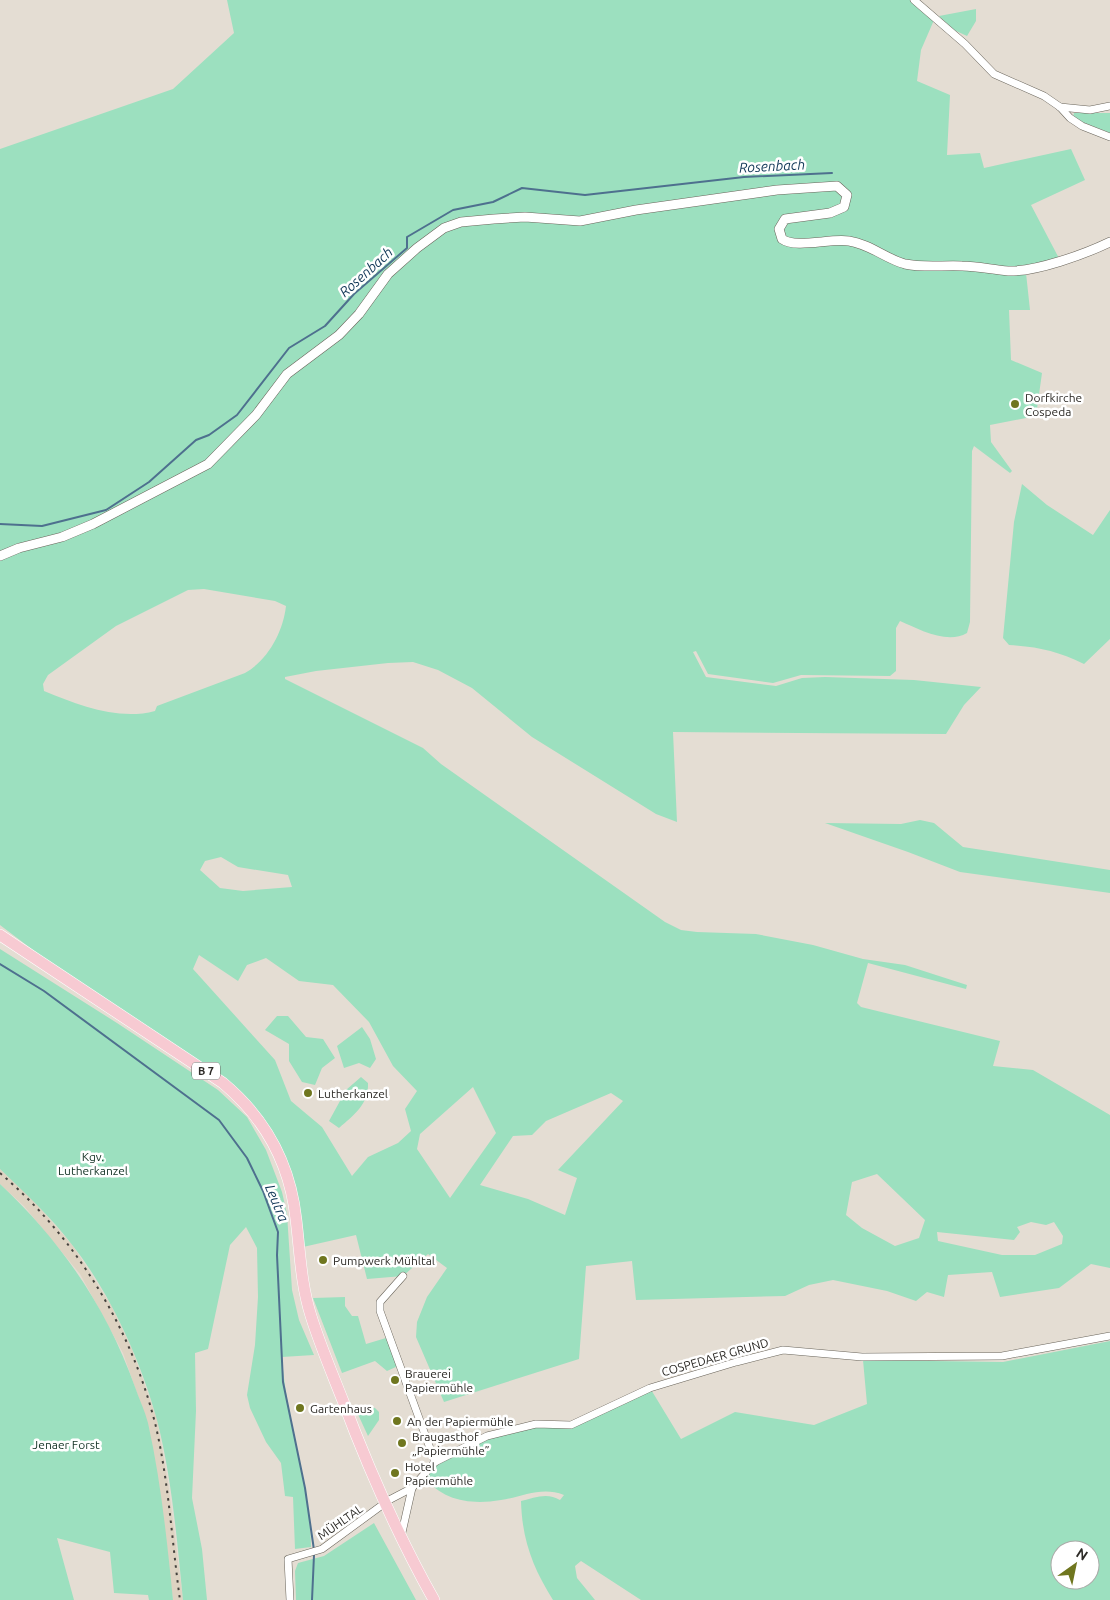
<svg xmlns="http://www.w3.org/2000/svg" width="1110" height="1600" viewBox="0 0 1110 1600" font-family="Ubuntu,sans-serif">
<rect width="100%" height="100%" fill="#e4ddd3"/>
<path fill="#ded3c2" d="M0,1169L32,1199L73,1246L111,1305L132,1349L157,1419L168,1482L183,1600H173L158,1484L147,1422L123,1353L80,1274L24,1206L0,1184Z"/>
<g fill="#9ce0bf" fill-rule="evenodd">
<path d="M227,0H910L934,20L921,50L917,81L950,95L947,155L980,153L984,168L1071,149L1085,180L1031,205L1062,264L1026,273L1030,310H1009L1011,360L1042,373L1036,416L990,425L991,442L1012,471L1010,473L974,446L972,451L970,622L967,633C947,645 919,629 900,621L896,628V671L890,676L801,675L773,683L708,674L696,651L693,652L706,677L776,686L802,678L825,677L914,680L981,687L964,705L946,734L673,732L677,822L656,814L532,737L472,688L438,670L413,662L388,663L316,671L285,677V679L423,748L441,764L665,922L681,930L697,932L756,934L813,945L863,959L905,965L967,985L966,989L868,963L857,1003L861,1007L1000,1041L993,1066L1033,1070L1110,1115V1268L1091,1264L1059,1288L1000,1297L992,1272L948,1275L944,1297L927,1292L916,1301L887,1291L833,1280L809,1285L785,1296L636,1300L632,1261L586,1266L579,1359L444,1402L416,1337L417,1322L427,1297L447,1268L428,1254L403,1276L367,1279L356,1235L303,1247L297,1211L256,1110L54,966L0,925V149L173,89L234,33ZM204,589L275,601L286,606C283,632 268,660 245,673L157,706L155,711C118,721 79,705 44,691L43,684L48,675L116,626L188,590ZM221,857L238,867L288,875L292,887L243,891L220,888L200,870L205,861ZM199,955L238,981L247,965L266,958L299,981L333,985L369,1022L393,1066L417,1091L405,1109L411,1131L398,1143L368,1157L352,1176L322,1127L291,1101L275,1060L193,969ZM473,1087L496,1133L450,1198L417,1149L420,1134ZM611,1093L623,1101L558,1170L577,1178L565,1215L528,1199L480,1185L513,1136L532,1135L546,1121ZM877,1174L925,1220L919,1238L895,1246L862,1228L846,1215L852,1182ZM1031,1222L1046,1225L1054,1222L1063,1236L1062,1244L1035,1255H1002L938,1241L937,1232L1014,1240L1020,1232L1017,1227Z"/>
<path d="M976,9V21L967,36L954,30L939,16Z"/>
<path d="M1074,113H1110V133L1077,120L1073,117Z"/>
<path d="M1022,484L1047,505L1093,535L1110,510V639L1084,664C1057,651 1039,647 1009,645L1003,638L1014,522Z"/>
<path d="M920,820L934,823L963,847L1110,870V893L960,872L908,852L825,823L901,824Z"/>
<path d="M0,949L117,1023L218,1090L247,1117L266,1150L282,1192L287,1214L292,1290L299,1320L314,1355L282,1357C286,1421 310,1482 311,1547L295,1549L293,1497L285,1496L281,1463L266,1442L250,1408L247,1395L255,1345L258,1297L257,1248L246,1227L230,1245L208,1349L195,1353L196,1411L192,1498L202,1549L207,1600H183C177,1540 172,1478 157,1420C141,1361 110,1293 73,1246C52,1218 25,1193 0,1169Z"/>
<path d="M277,1016H288L306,1037L323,1039L335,1058L322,1068L315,1085L302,1082L289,1061V1044L265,1030Z"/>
<path d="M362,1027L370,1039L376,1059L370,1068L359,1063L344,1068L337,1046Z"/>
<path d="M361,1077L368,1083C369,1104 354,1115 339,1128L329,1121L346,1090Z"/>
<path d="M0,1184C61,1241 107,1308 135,1387C139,1399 145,1411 148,1423C161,1481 167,1541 173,1600H149L148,1595L114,1593L110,1552L57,1538L74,1600H0Z"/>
<path d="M345,1297V1306L352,1316H358L366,1344L386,1338L398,1366L387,1371L375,1361L342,1373L313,1298Z"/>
<path d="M1110,1341V1600H641L581,1561L575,1566L577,1578L595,1600H553C533,1568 522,1540 521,1501C534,1498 547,1492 560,1500L564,1495C541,1486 523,1497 501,1500C471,1505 443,1501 424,1477L435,1462L514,1428L571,1425L650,1388L681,1439L735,1412L814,1425L867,1404L863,1360L1003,1362ZM1060,1550H1090V1580H1060Z"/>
<path d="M363,1405L375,1408L379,1412V1420L368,1436L356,1410Z"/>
<path d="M374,1523L416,1600H296L295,1571L298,1563L324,1556Z"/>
</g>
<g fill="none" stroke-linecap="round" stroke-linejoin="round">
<g stroke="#4e708e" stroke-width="2">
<path d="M0,524L42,526L106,510L149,482L196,440L209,435L237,415L289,348L325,326L354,294L407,248V237L453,210L493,202L522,188L585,195L744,177L832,173"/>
<path d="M0,964L44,991L219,1120L247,1158L263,1191L278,1232L277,1255L283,1382L305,1488L314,1550"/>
<path d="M312,1600L314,1555"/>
</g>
<g stroke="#69645a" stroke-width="8">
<g id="minor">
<path d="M914,0L965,44L994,74L1044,96L1060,107L1070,118L1082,126L1110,137"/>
<path d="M1060,107L1090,110L1110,106"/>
<path d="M403,1276L380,1302V1311L435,1462"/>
<path d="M401,1537L412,1488"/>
<path d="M290,1600L288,1559L322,1549L389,1500L412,1488L435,1462L487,1436L536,1424L571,1425L650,1388L736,1362L783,1350L862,1357L1002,1356L1110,1336"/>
</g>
</g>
<g stroke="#69645a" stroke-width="10">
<path id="tertiary" d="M0,556L19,548L62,537L93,524L208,464L256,415L287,374L339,335L359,314L388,274L417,248L444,228L461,222L494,219L525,217L580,221L636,210L777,190L837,186L847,195L844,207L830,213L785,219L779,229L782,239C796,249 830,238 849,241C870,244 886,259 905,264C924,268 944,265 962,266C978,266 993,270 1008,271C1036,272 1085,254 1110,242"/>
</g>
<g stroke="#fff" stroke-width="12">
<path id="primary" d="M0,935L223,1083C266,1119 290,1163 296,1219C300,1252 301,1285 311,1316C320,1345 332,1373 343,1401C369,1470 398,1536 434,1600"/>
</g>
<use href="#minor" stroke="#fff" stroke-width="7"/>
<use href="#tertiary" stroke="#fff" stroke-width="9"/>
<use href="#primary" stroke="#f7cad2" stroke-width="11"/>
<path stroke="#44413d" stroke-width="2" stroke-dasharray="2.5 5" stroke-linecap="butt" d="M0,1173C77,1239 132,1329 156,1427C169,1484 172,1543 180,1600"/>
</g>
<g fill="#6f761f" stroke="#fff" stroke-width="2">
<circle cx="1015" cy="404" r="5"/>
<circle cx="308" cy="1093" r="5"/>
<circle cx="323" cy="1260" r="5"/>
<circle cx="395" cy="1380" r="5"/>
<circle cx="300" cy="1408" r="5"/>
<circle cx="397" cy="1421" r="5"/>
<circle cx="402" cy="1443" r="5"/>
<circle cx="395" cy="1473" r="5"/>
</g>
<g text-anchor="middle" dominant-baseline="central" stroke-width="5" stroke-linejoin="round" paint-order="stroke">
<rect fill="#fff" stroke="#6b6a67" stroke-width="1" x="192" y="1062.5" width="28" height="17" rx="4"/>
<g font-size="11" font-weight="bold" fill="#2c2a26">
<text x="206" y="1071">B 7</text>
</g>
<g font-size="12" fill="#2c2a26" stroke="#fff" text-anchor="start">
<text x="1025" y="397">Dorfkirche<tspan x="1025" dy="14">Cospeda</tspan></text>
<text x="318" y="1093">Lutherkanzel</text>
<text x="333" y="1260">Pumpwerk Mühltal</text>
<text x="405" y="1373">Brauerei<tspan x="405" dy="14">Papiermühle</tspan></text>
<text x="310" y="1408">Gartenhaus</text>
<text x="407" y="1421">An der Papiermühle</text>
<text x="412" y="1436">Braugasthof<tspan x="412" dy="14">„Papiermühle”</tspan></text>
<text x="405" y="1466">Hotel<tspan x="405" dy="14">Papiermühle</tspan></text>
</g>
<g font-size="12" fill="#123224" stroke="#fff">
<text x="93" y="1156">Kgv.<tspan x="93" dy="14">Lutherkanzel</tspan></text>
<text x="66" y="1444">Jenaer Forst</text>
</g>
<g font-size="12" fill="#2c2a26" stroke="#fff">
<text transform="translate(715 1357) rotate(-16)">COSPEDAER GRUND</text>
<text transform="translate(340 1522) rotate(-35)">MÜHLTAL</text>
</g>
<g font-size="14" font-style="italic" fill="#133958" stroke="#fff">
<text transform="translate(772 166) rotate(-3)">Rosenbach</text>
<text transform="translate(366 272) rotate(-42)">Rosenbach</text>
<text transform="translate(277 1203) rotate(67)">Leutra</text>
</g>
</g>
<g transform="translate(1075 1565) rotate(33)"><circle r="24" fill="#ffffff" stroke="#abaaa8"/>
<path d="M0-4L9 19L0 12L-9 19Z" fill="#6f761f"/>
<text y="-8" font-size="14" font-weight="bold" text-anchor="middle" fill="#2c2a26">N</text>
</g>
</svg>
